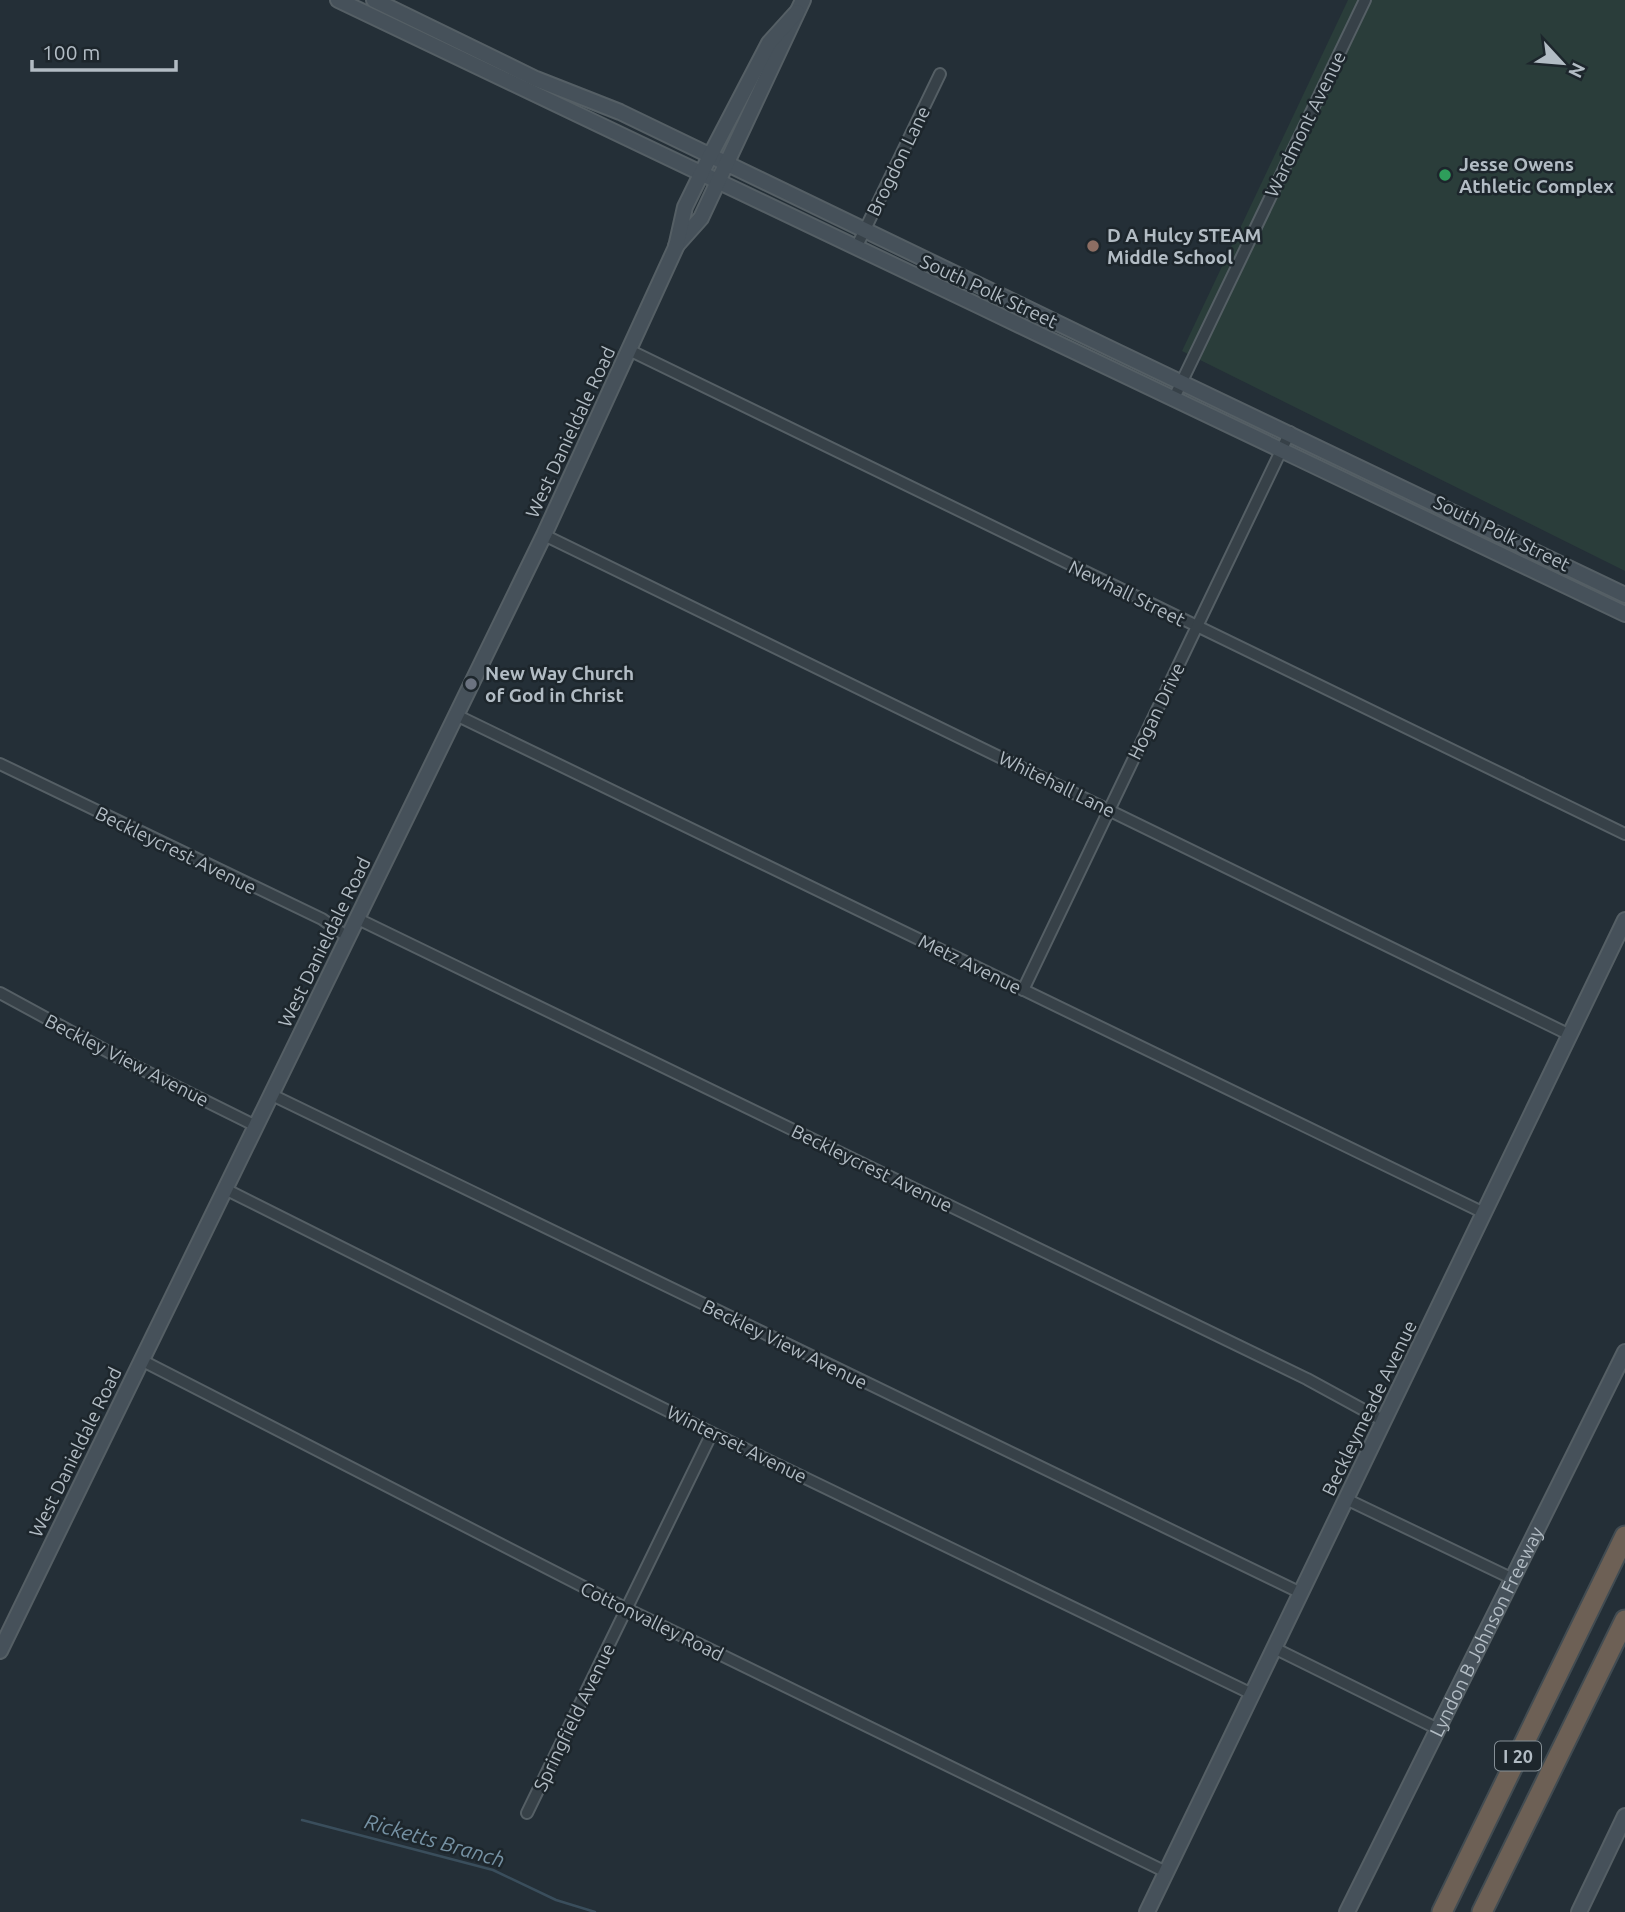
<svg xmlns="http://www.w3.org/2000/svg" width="1625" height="1912" viewBox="0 0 1625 1912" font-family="Ubuntu,sans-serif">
<rect width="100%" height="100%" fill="#242f37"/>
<path fill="#2a3d3a" d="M1348,0H1625V571L1182,351Z"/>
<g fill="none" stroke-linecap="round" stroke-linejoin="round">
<path stroke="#3a4e5c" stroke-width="2.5" d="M302,1820L493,1870L556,1900L595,1912"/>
<g stroke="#555f65" stroke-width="14">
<g id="street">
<path d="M856,248L940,74"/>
<path d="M629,350L1625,834"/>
<path d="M1173,400L1365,0"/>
<path d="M544,535L1570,1035"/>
<path d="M456,715L1484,1213"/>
<path d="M0,764L322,919L349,938"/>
<path d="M358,919L1307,1379L1384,1421"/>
<path d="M1023,990L1290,432"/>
<path d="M0,993L127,1062L254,1125"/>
<path d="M270,1094L1301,1593"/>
<path d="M225,1189L712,1433L1252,1694"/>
<path d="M141,1360L627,1609L1166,1872"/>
<path d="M1346,1499L1513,1579"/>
<path d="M1274,1648L1436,1728"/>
<path d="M527,1813L712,1433"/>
</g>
</g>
<g stroke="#555f65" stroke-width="18">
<g id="secondary">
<path d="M338,0C766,207 1197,407 1625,614"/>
<path d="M374,0L536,79L620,112C954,276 1290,433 1625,595"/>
<path d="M676,246L701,218L803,0"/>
<path d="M0,1651L544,535L676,247L685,207L710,156L769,43L797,12"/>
<path d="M1147,1912L1625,920"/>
<path id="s1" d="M1347,1912L1625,1352"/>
<path d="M1579,1912L1625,1816"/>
</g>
</g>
<g stroke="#424c52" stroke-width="23">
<g id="highway">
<path d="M1442,1912L1625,1536"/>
<path d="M1482,1912L1625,1620"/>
</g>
</g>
<use href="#street" stroke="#374148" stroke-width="10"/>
<use href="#secondary" stroke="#46515a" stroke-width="14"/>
<use href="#highway" stroke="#6d6055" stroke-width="19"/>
</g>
<circle fill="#2e9e5b" stroke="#1d262c" stroke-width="2.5" cx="1445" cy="175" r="7"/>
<circle fill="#8d6e63" stroke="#1d262c" stroke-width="2.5" cx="1093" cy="246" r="7"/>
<circle fill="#6b7280" stroke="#1d262c" stroke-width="2.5" cx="471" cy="684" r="7"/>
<g text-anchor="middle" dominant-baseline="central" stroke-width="5" stroke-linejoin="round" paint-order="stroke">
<rect fill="#1d262c" stroke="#858f96" stroke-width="2" x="1495" y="1741.5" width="46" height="29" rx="5"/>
<g font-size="18" font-weight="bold" fill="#b2bcc4">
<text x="1518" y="1756">I 20</text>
</g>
<g font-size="19" fill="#b2bcc4" stroke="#1d262c">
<text transform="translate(1305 124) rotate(-64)">Wardmont Avenue</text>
<text transform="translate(898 161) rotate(-64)">Brogdon Lane</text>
<text transform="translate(989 291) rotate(25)">South Polk Street</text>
<text transform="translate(570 432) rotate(-65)">West Danieldale Road</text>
<text transform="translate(1502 533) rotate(26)">South Polk Street</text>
<text transform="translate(1127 593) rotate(26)">Newhall Street</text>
<text transform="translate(1156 711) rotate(-64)">Hogan Drive</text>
<text transform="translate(1057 784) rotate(26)">Whitehall Lane</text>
<text transform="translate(176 850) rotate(26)">Beckleycrest Avenue</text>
<text transform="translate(324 942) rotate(-64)">West Danieldale Road</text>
<text transform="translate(970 964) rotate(26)">Metz Avenue</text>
<text transform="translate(127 1060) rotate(27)">Beckley View Avenue</text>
<text transform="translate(872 1168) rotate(26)">Beckleycrest Avenue</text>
<text transform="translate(785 1344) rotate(26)">Beckley View Avenue</text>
<text transform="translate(1369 1408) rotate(-64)">Beckleymeade Avenue</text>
<text transform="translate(737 1444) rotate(26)">Winterset Avenue</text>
<text transform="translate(75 1452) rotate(-64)">West Danieldale Road</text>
<text transform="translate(652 1621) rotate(26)">Cottonvalley Road</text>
<text stroke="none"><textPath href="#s1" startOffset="313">Lyndon B Johnson Freeway</textPath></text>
<text transform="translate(574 1717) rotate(-64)">Springfield Avenue</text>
</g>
<g font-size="19" font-weight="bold" fill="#b2bcc4" stroke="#1d262c" text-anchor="start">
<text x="1459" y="164">Jesse Owens<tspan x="1459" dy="22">Athletic Complex</tspan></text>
<text x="1107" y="235">D A Hulcy STEAM<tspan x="1107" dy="22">Middle School</tspan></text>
<text x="485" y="673">New Way Church<tspan x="485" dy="22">of God in Christ</tspan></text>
</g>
<g font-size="21" font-style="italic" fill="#7692a4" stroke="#1d262c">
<text transform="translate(435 1840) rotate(16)">Ricketts Branch</text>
</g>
</g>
<g transform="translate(1562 63) rotate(116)" stroke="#1d262c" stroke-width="5" paint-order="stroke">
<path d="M0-5L12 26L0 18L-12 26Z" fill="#b2bcc4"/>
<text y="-10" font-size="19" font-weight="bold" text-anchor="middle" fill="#b2bcc4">N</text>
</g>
<path d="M32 60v10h144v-10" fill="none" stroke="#b2bcc4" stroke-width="3.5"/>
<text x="42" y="60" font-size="21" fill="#b2bcc4" stroke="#1d262c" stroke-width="5" paint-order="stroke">100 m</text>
</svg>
